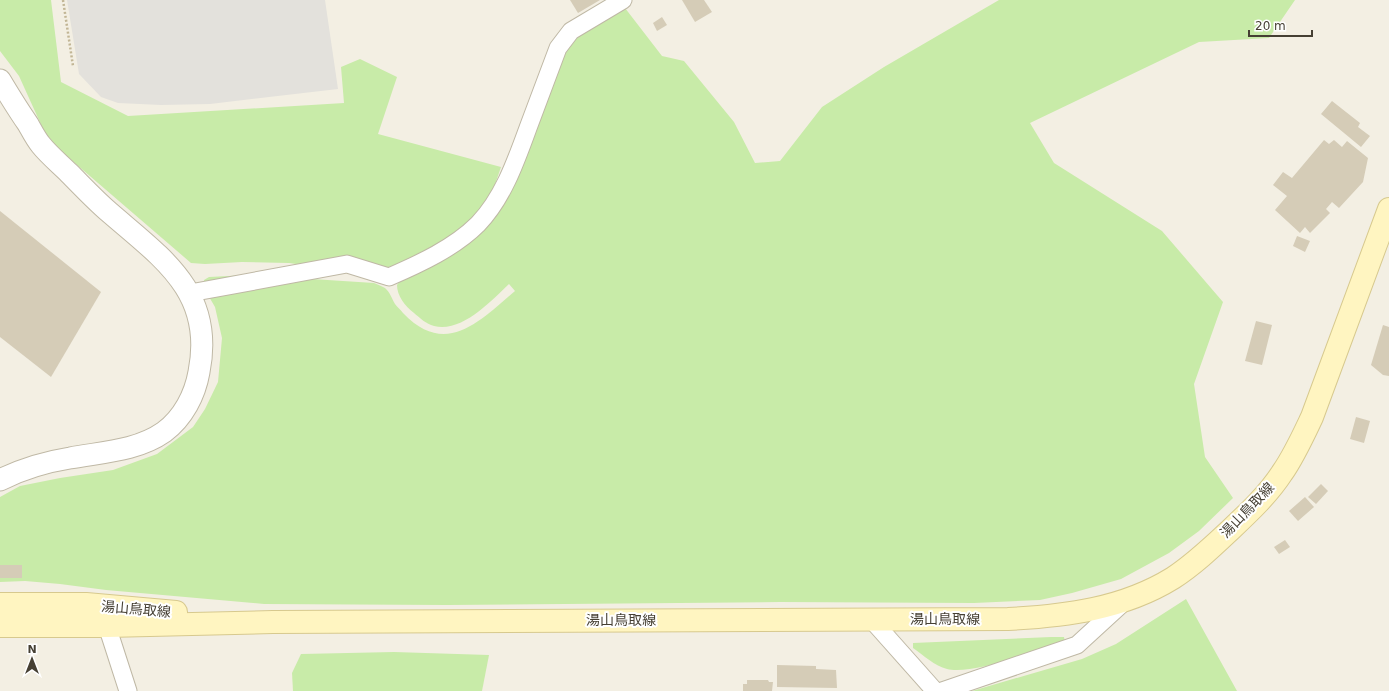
<svg xmlns="http://www.w3.org/2000/svg" width="1389" height="691" viewBox="0 0 1389 691" font-family="'DejaVu Sans','Noto Sans JP',sans-serif">
<rect width="100%" height="100%" fill="#f3efe3"/>
<g fill="#c8eba8">
<path d="M0,0H51L61,82L128,116L344,103L341,67L360,59L397,77L378,134L501,167L489,202L478,215L451,238L410,260L389,267L365,269H331L289,263L242,262L205,264L191,263L48,140L19,76L0,51Z"/>
<path d="M999,0H1295L1269,38L1199,42L1030,123L1054,163L1162,231L1223,302L1194,384L1205,457L1233,498L1199,531L1169,553L1121,579L1072,593L1040,600L974,603L780,602L447,605L264,604L106,590L60,584L25,581L0,582V497L20,486L60,478L113,470L157,454L193,427L205,409L218,382L222,338L215,307L208,295L204,285V280L209,277L249,275L374,283C378,285 382,286 385,288C390,292 392,299 395,304C397,307 401,310 403,313C446,358 480,321 515,291L509,284C491,301 462,333 434,326C426,324 420,318 414,313C405,306 397,296 397,285L400,281L466,244L561,54L577,36L625,8L662,56L684,61L734,122L755,163L780,161L822,107L884,67Z"/>
<path d="M1186,599L1237,691H972L1082,659L1116,644Z"/>
<path d="M1051,637H1064L1065,642C1039,651 972,675 947,669C935,666 923,655 913,648V643Z"/>
<path d="M394,652L489,655L482,691H293L292,673L301,654Z"/>
</g>
<path fill="#e3e1dc" d="M67,0H325L338,89L210,104L161,105L118,103L101,97L79,74Z"/>
<g fill="#d5ccb7">
<path d="M570,0H600L578,13Z"/>
<path d="M682,0H704L712,12L695,22Z"/>
<path d="M662,17L667,25L657,31L653,23Z"/>
<path d="M1332,101L1360,123L1358,127L1370,136L1361,147L1321,114Z"/>
<path d="M1324,140L1329,144L1334,140L1342,147L1347,141L1368,158L1363,182L1339,208L1332,202L1326,209L1330,213L1310,233L1305,227L1300,233L1275,210L1287,196L1273,185L1283,172L1292,178Z"/>
<path d="M0,211L101,292L51,377L0,337Z"/>
<path d="M1297,236L1310,241L1305,252L1293,246Z"/>
<path d="M1256,321L1272,325L1262,365L1245,361Z"/>
<path d="M1383,325L1389,327V376L1383,375L1371,365Z"/>
<path d="M1356,417L1370,421L1364,443L1350,439Z"/>
<path d="M1321,484L1328,491L1316,504L1308,497Z"/>
<path d="M1305,497L1314,507L1298,521L1289,511Z"/>
<path d="M1285,540L1290,547L1279,554L1274,547Z"/>
<rect x="0" y="565" width="22" height="13"/>
<path d="M777,665L816,666V669L836,670L837,688L777,687Z"/>
<path d="M747,680H768L769,682H773L772,691H743V684H747Z"/>
</g>
<g fill="none" stroke-linecap="round" stroke-linejoin="round">
<g stroke="#bfb8a5" stroke-width="19">
<g id="minor">
<path d="M190,293L347,264L389,277C419,264 454,248 478,224C503,198 516,161 528,128C538,101 548,74 558,48L571,31L623,0"/>
<path d="M871,619L935,691"/>
<path d="M107,626L128,691"/>
<path d="M942,691L1077,645L1125,601"/>
</g>
</g>
<g stroke="#bfb8a5" stroke-width="23">
<path id="tertiary" d="M0,80C9,95 18,110 28,124C32,131 36,139 41,145C49,155 60,164 69,173C82,186 95,200 109,212C162,258 215,292 199,372C195,395 183,418 164,432C137,451 102,452 70,458C45,462 22,469 0,480"/>
</g>
<g stroke="#d7c98e" stroke-width="24">
<g id="secondary">
<path d="M0,604H86L176,612"/>
<path d="M0,626H107L273,622L1008,619C1065,616 1123,609 1173,578C1193,565 1210,549 1227,533C1246,515 1267,496 1282,473C1294,456 1303,436 1312,417L1389,209"/>
</g>
</g>
<path stroke="#c2b695" stroke-width="2.5" stroke-dasharray="2 2" stroke-linecap="butt" d="M63,0L73,66"/>
<use href="#minor" stroke="#fff" stroke-width="17"/>
<use href="#tertiary" stroke="#fff" stroke-width="21"/>
<use href="#secondary" stroke="#fff5c1" stroke-width="22"/>
</g>
<g text-anchor="middle" dominant-baseline="central" stroke-width="4" stroke-linejoin="round" paint-order="stroke">
<g font-size="14" fill="#453f33" stroke="#fff">
<text transform="translate(1247 510) rotate(-46)">湯山鳥取線</text>
<text transform="translate(136 609) rotate(5)">湯山鳥取線</text>
<text x="945" y="619">湯山鳥取線</text>
<text x="621" y="620">湯山鳥取線</text>
</g>
</g>
<g transform="translate(32 659)" stroke="#ffffff" stroke-width="3" paint-order="stroke">
<path d="M0-3L7 15L0 10L-7 15Z" fill="#453f33"/>
<text y="-6" font-size="11" font-weight="bold" text-anchor="middle" fill="#453f33">N</text>
</g>
<path d="M1249 30v6h63v-6" fill="none" stroke="#453f33" stroke-width="2"/>
<text x="1255" y="30" font-size="12" fill="#453f33" stroke="#ffffff" stroke-width="3" paint-order="stroke">20 m</text>
</svg>
